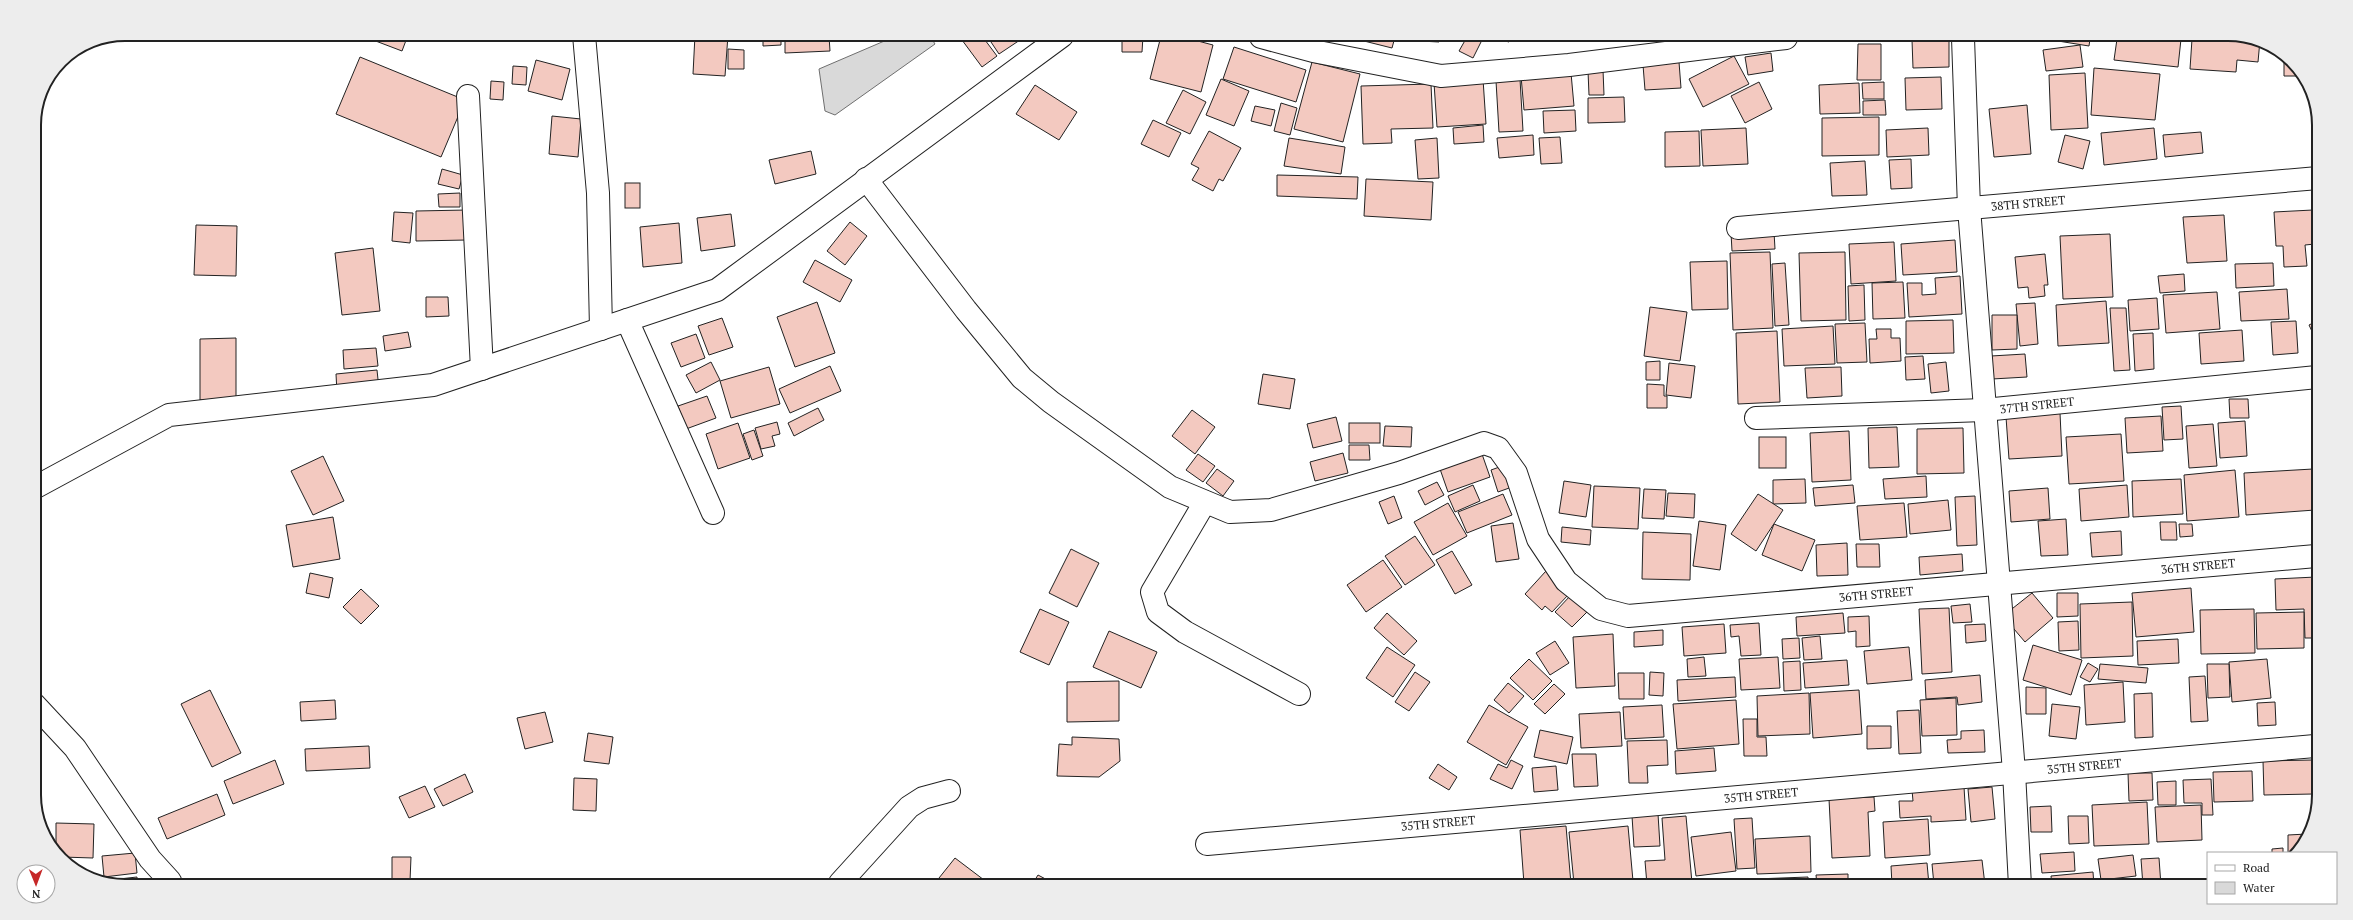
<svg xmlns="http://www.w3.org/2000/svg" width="2353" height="920" viewBox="0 0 2353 920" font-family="'PT Serif',serif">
<rect width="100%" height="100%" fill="#fff"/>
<path fill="#d9d9d9" stroke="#6f6f6f" d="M896,36H930L935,44L835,115L825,111L819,69Z"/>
<g fill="#f3c9c0" stroke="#222">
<path d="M148,34H173V36L149,37Z"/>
<path d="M375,35H408L402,51L373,40Z"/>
<path d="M695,35H728L725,76L693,74Z"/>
<path d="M763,35L781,36V45L763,46Z"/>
<path d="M785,36H829L830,51L785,53Z"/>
<path d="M949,36H959L952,41Z"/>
<path d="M968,36H982L997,56L982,67L962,40Z"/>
<path d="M987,36H1026L999,54Z"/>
<path d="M1088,36H1143L1142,52H1122V41L1087,40Z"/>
<path d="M1161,36H1179L1213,45L1201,92L1150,79Z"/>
<path d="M1356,37H1395L1392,48L1356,39Z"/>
<path d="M1421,37H1439V42L1420,41Z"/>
<path d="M1467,37H1477L1482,40L1473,58L1459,51Z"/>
<path d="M1491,37H1510L1509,42Z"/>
<path d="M2059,38L2090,39L2089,46L2058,41Z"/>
<path d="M1949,39V67L1913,68L1912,40Z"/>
<path d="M2117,39H2181L2178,67L2114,60Z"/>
<path d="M2192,39H2258L2260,40L2258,62L2237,60L2236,72L2190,69Z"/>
<path d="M1858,44H1881V80H1857Z"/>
<path d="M2080,45L2083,67L2046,71L2043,50Z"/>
<path d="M1234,47L1306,70L1296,102L1223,79Z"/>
<path d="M728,49L744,50V69H728Z"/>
<path d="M1771,53L1773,71L1748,75L1745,57Z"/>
<path d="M1734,56L1749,84L1703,107L1689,79Z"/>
<path d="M360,57L465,100L441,157L336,114Z"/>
<path d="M2284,58L2300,70L2303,76H2284Z"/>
<path d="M536,60L570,69L562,100L528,91Z"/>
<path d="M1312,62L1360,74L1343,142L1294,129Z"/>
<path d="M1679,62L1681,88L1645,90L1643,65Z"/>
<path d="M513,66L527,67L526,85L512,84Z"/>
<path d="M2094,68L2160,74L2155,120L2091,115Z"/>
<path d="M1603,70L1604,95H1589L1588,71Z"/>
<path d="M1571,73L1574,106L1524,110L1521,76Z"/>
<path d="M2085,73L2088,128L2051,130L2049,75Z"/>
<path d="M1941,77L1942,109L1906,110L1905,78Z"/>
<path d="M1221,79L1249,91L1234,126L1206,115Z"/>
<path d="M1483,79L1486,124L1437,127L1434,83Z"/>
<path d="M1520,79L1523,131L1499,132L1496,81Z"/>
<path d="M491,81L504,82L503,100L490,99Z"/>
<path d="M1759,82L1772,109L1745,123L1731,96Z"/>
<path d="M1884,82V99H1863L1862,83Z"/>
<path d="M1859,83L1860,113L1820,114L1819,85Z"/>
<path d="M1431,84L1433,128L1391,129L1392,143L1363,144L1361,86Z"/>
<path d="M1035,85L1077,112L1059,140L1016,114Z"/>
<path d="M1183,90L1206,102L1190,134L1166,123Z"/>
<path d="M1624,97L1625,122L1588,123V98Z"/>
<path d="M1885,100L1886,115H1863V101Z"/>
<path d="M1281,103L1297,108L1290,135L1274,131Z"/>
<path d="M2027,105L2031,154L1994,157L1989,109Z"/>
<path d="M1255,106L1275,110L1271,126L1251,121Z"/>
<path d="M1575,110L1576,131L1544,133L1543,111Z"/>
<path d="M552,116L581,119L578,157L549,154Z"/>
<path d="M1879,117V155L1822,156V118Z"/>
<path d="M1153,120L1181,133L1169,157L1141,144Z"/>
<path d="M1483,125L1484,142L1454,144L1453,128Z"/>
<path d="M1746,128L1748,164L1703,166L1701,130Z"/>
<path d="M1928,128L1929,155L1887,157L1886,130Z"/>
<path d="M2154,128L2157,159L2104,165L2101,133Z"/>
<path d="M1209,131L1241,148L1223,181L1219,179L1213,191L1192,180L1199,168L1191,164Z"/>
<path d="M1699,131L1700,166L1665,167V132Z"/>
<path d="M2201,132L2203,153L2165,157L2163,135Z"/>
<path d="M1533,135L1534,155L1499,158L1497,138Z"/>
<path d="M2065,135L2090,141L2083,169L2058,162Z"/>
<path d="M1560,137L1562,163L1541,164L1539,138Z"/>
<path d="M1289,138L1345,147L1341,174L1284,166Z"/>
<path d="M1437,138L1439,178L1418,179L1415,140Z"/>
<path d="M811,151L816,174L775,184L769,160Z"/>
<path d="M1911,159L1912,188L1891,189L1889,160Z"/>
<path d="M1865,161L1867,195L1832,196L1830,163Z"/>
<path d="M442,169L463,175L459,189L438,184Z"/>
<path d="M1277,175L1358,177L1357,199L1277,196Z"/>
<path d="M1366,179L1433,182L1431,220L1364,216Z"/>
<rect x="625" y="183" width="15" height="25"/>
<path d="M460,193V207H439L438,194Z"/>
<path d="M467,210V240L416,241V211Z"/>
<path d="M2313,210L2315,244L2305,245L2307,266L2284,267L2283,246H2276L2274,212Z"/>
<path d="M394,212L413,213L410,243L392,241Z"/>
<path d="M731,214L735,246L701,251L697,218Z"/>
<path d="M2224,215L2227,261L2187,263L2183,217Z"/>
<path d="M850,222L867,236L845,265L827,251Z"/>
<path d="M679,223L682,263L643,267L640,227Z"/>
<path d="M196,225L237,226L236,276L194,275Z"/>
<path d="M1774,232L1775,249L1732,251L1731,233Z"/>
<path d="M2110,234L2113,297L2063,299L2060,236Z"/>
<path d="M1955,240L1957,272L1903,275L1901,244Z"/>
<path d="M1894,242L1896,281L1851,284L1849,244Z"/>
<path d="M373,248L380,311L342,315L335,253Z"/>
<path d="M1770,252L1773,328L1733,330L1730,253Z"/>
<path d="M1845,252L1846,320L1801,321L1799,253Z"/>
<path d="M2045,254L2048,285H2044L2045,296L2029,298L2028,287L2018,288L2015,257Z"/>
<path d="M815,260L852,280L840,302L803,282Z"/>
<path d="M1727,261L1728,309L1692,310L1690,262Z"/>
<path d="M1785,263L1789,325L1775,326L1772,264Z"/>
<path d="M2273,263L2274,286L2236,288L2235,264Z"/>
<path d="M2184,274L2185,291L2160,293L2158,276Z"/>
<path d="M1960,276L1962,314L1909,317L1907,283H1922V295L1936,294L1935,278Z"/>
<path d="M1903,282L1905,318L1873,319L1872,283Z"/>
<path d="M1864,285L1865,320L1849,321L1848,286Z"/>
<path d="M2287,289L2289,319L2241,321L2239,292Z"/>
<path d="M2217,292L2220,329L2166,333L2163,295Z"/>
<path d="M426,297H448L449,316L426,317Z"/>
<path d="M2157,298L2159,329L2130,331L2128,300Z"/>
<path d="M2106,301L2109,343L2058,346L2056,305Z"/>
<path d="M817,302L835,353L795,367L777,317Z"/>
<path d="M2035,303L2038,344L2020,346L2016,304Z"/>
<path d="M1650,307L1687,312L1680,361L1644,356Z"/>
<path d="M2110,308H2126L2130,370L2114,371Z"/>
<path d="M1992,315H2017V349L1992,350Z"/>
<path d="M722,318L733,347L709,355L698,326Z"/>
<path d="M1953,320L1954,353L1906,354V321Z"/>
<path d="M2296,321L2298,353L2273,355L2271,322Z"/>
<path d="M2317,321V342L2309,325Z"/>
<path d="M1865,323L1867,362L1837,363L1835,324Z"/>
<path d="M1833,326L1835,364L1784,366L1782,329Z"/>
<path d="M1876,329H1891V338H1900L1901,361L1870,363L1869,339H1877Z"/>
<path d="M2242,330L2244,361L2201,364L2199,333Z"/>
<path d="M1777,331L1780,402L1738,404L1736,333Z"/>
<path d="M408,332L411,347L385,351L383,336Z"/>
<path d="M2153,333L2154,369L2135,371L2133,334Z"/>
<path d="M696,334L705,358L681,367L671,343Z"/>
<path d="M236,338V400H200V339Z"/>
<path d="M376,348L378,366L344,369L343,350Z"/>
<path d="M2025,354L2027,377L1992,379L1991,356Z"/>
<path d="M1923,356L1925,379L1906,380L1905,357Z"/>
<path d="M1660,361V380H1646V362Z"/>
<path d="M711,362L720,380L696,393L686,375Z"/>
<path d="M1946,362L1949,391L1931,393L1928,364Z"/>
<path d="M1669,363L1695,366L1691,398L1666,395Z"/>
<path d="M830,366L841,391L790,413L779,389Z"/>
<path d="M769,367L780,404L731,418L720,381Z"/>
<path d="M1841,367L1842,396L1807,398L1805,368Z"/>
<path d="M377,370L379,389L337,393L336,374Z"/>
<path d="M1263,374L1295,379L1290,409L1258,404Z"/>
<path d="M1647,384L1664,385V396H1667V408H1647Z"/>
<path d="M707,396L716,418L686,429L678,406Z"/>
<path d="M2229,399H2248L2249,418H2230Z"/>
<path d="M2181,406L2183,439L2164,440L2162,407Z"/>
<path d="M818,408L824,420L794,436L788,423Z"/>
<path d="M1192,410L1215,427L1195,454L1172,436Z"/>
<path d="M2060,413L2062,456L2009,459L2006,417Z"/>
<path d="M2161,416L2163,451L2127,453L2125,418Z"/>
<path d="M1336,417L1342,441L1313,448L1307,424Z"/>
<path d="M2245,421L2247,456L2220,458L2218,423Z"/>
<path d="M777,422L780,434L772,436L775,446L761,449L755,428Z"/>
<path d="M738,423L750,458L718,469L706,434Z"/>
<rect x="1349" y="423" width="31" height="20"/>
<path d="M2213,424L2217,466L2189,468L2186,426Z"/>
<path d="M1385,426L1412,427L1411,447L1383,446Z"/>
<path d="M1897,427L1899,467L1869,468L1868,428Z"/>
<path d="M1963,428L1964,473L1917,474V429Z"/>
<path d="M754,430L763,456L752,460L743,434Z"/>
<path d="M1849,431L1851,480L1812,482L1810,433Z"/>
<path d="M2121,434L2124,481L2069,484L2066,437Z"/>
<rect x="1759" y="437" width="27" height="31"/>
<path d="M1349,445H1369L1370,460H1349Z"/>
<path d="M1343,453L1348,473L1315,481L1310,462Z"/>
<path d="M1198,454L1215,466L1203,482L1186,470Z"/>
<path d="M1482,454L1490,477L1448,492L1440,469Z"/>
<path d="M323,456L344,501L313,515L291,471Z"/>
<path d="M1505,465L1512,487L1498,492L1491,470Z"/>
<path d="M1217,469L1234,481L1223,496L1206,483Z"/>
<path d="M2313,469L2315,510L2246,515L2244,473Z"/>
<path d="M2235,470L2239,517L2187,521L2184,475Z"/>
<path d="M1926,476L1927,497L1885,499L1883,479Z"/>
<path d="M1805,479L1806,503L1773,504V480Z"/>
<path d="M2181,479L2183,514L2133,517L2132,481Z"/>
<path d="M1564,481L1591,485L1586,517L1559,513Z"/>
<path d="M1437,482L1444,495L1425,505L1418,491Z"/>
<path d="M1473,485L1480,501L1455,512L1448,496Z"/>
<path d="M1853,485L1855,503L1815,506L1813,488Z"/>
<path d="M2127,485L2129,517L2081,521L2079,489Z"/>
<path d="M1594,486L1640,488L1638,529L1592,527Z"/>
<path d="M2048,488L2050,519L2011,522L2009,491Z"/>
<path d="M1644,489L1666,490L1664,519L1642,518Z"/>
<path d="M1668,493L1695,494L1694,518L1666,516Z"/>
<path d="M1503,494L1512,515L1467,533L1458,512Z"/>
<path d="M1758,494L1783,510L1756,551L1731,534Z"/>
<path d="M1394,496L1402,518L1388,524L1379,502Z"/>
<path d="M1975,496L1977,545L1957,546L1955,497Z"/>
<path d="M1948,500L1951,530L1910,534L1908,504Z"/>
<path d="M1448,503L1467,536L1433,555L1414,522Z"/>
<path d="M1904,503L1907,537L1860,540L1857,506Z"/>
<path d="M333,517L340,559L293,567L286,525Z"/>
<path d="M2066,519L2068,555L2041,556L2038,521Z"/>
<path d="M1699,521L1726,525L1720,570L1693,566Z"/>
<path d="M2160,522H2176L2177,540H2161Z"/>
<path d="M1513,523L1519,559L1496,562L1491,526Z"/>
<path d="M1774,524L1815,540L1802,571L1762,555Z"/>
<path d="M2179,524H2192L2193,536L2180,537Z"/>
<path d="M1562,527L1591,530L1590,545L1561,542Z"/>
<path d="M2121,531L2122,555L2092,557L2090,533Z"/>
<path d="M1643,532L1691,534L1690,580L1642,579Z"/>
<path d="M1415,536L1435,565L1405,585L1385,556Z"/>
<path d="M1847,543L1848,575L1817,576L1816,545Z"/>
<path d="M1856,544H1879L1880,567H1857Z"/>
<path d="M1071,549L1099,563L1077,607L1049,593Z"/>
<path d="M1452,551L1472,585L1455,594L1436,560Z"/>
<path d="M1962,554L1963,571L1920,575L1919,557Z"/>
<path d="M1383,560L1402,587L1366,612L1347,585Z"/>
<path d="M1546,571L1569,594L1552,612L1545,606L1542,610L1525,594Z"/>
<path d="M310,573L333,578L329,598L306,593Z"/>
<path d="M2316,577L2315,638H2305L2304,609L2276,610L2275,579Z"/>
<path d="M2191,588L2194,632L2136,637L2132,593Z"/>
<path d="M361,589L379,606L361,624L343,607Z"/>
<path d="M2032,593L2053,618L2025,642L2003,616Z"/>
<path d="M2057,593H2078V616L2057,617Z"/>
<path d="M1571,595L1588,611L1572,627L1555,612Z"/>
<path d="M2132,602L2133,656L2081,658L2080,604Z"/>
<path d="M1970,604L1972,622L1953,623L1951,606Z"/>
<path d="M1949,608L1952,672L1922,674L1919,609Z"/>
<path d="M1040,609L1069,622L1049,665L1020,652Z"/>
<path d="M2254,609L2255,653L2201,654L2200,610Z"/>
<path d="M2304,612V648L2257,649L2256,613Z"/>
<path d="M1387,613L1417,641L1404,655L1374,628Z"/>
<path d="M1843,613L1845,633L1797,636L1796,617Z"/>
<path d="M1869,616L1870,646L1856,647V631L1848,632V617Z"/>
<path d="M2078,621L2079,650L2059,651L2058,622Z"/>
<path d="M1759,623L1761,655L1741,656L1739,636L1731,637L1730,625Z"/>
<path d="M1724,624L1726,653L1684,656L1682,627Z"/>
<path d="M1985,624L1986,641L1966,643L1965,625Z"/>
<path d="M1663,630V645L1634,647V632Z"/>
<path d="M1109,631L1157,652L1141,688L1093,667Z"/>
<path d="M1613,634L1615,686L1576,688L1573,637Z"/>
<path d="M1820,636L1822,659L1804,660L1802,638Z"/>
<path d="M1799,638L1800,658L1783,659L1782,639Z"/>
<path d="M2178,639L2179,663L2138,665L2137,641Z"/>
<path d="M1555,641L1569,663L1550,675L1536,653Z"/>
<path d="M2033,645L2082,660L2071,695L2023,680Z"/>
<path d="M1387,647L1415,665L1393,697L1366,678Z"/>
<path d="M1909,647L1912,680L1867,684L1864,651Z"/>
<path d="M1704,657L1706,676L1688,677L1687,659Z"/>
<path d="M1778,657L1780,688L1741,690L1739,659Z"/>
<path d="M1529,659L1552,681L1533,700L1510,678Z"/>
<path d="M2267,659L2271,698L2232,702L2229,662Z"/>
<path d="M1847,660L1849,685L1805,688L1803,663Z"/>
<path d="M1800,661L1801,690L1784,691L1783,662Z"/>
<path d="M2088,663L2098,669L2090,682L2080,677Z"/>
<path d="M2100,664L2148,668L2146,683L2098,679Z"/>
<path d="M2207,664H2229L2230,697L2208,698Z"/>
<path d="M1415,672L1430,682L1409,711L1395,702Z"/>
<path d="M1650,672L1664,673L1663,696L1649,695Z"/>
<path d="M1618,673H1644V699H1619Z"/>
<path d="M1980,675L1982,702L1958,705L1957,697L1926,699L1925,680Z"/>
<path d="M2205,676L2208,721L2191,722L2189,677Z"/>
<path d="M1735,677L1736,697L1678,701L1677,680Z"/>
<path d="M1119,681V721L1067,722V682Z"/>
<path d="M2123,682L2125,722L2086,725L2084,685Z"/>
<path d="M1508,683L1524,696L1509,713L1494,700Z"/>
<path d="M1554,684L1565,694L1545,714L1534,704Z"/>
<path d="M2026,687L2046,688V714H2026Z"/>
<path d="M210,690L241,753L212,767L181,704Z"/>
<path d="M1859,690L1862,734L1813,738L1810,693Z"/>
<path d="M1809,693L1810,734L1758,736L1757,696Z"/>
<path d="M2152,693L2153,737L2135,738L2134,694Z"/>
<path d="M1956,698L1957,735L1922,736L1920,700Z"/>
<path d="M335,700L336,719L301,721L300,702Z"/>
<path d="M1736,700L1739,744L1677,749L1673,704Z"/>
<path d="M2275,702L2276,725L2258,726L2257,703Z"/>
<path d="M2052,704L2080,707L2076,739L2049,736Z"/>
<path d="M1489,705L1528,727L1506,765L1467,742Z"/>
<path d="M1662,705L1664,737L1625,739L1623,707Z"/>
<path d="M1919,710L1921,753L1899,754L1897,711Z"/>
<path d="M545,712L553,742L525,749L517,718Z"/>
<path d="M1620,712L1622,746L1581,748L1579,714Z"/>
<path d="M1743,719H1757V737H1766L1767,756H1744Z"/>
<path d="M1867,726H1891V748L1867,749Z"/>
<path d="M1540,730L1573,737L1567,764L1534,757Z"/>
<path d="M1984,730L1985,752L1948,753L1947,740L1961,739V731Z"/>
<path d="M588,733L613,737L609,764L584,761Z"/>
<path d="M1072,737L1119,739L1120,761L1099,777L1057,776L1059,744L1072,745Z"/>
<path d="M1667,740L1668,765L1647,766L1648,783H1629L1627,741Z"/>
<path d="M369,746L370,768L306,771L305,749Z"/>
<path d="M1714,748L1716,771L1676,774L1675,751Z"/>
<path d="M1572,754H1596L1598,786L1574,787Z"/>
<path d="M275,760L284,784L233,804L224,781Z"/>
<path d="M1511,760L1523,766L1512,789L1490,779L1498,764L1507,768Z"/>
<path d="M2312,760L2313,794L2264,795L2263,761Z"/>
<path d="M1438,764L1457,777L1449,790L1429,778Z"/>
<path d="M1556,766L1558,790L1534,792L1532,768Z"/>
<path d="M2252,771L2253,801L2214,802L2213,772Z"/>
<path d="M2128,773H2152L2153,800L2129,801Z"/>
<path d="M465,774L473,792L443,806L434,789Z"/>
<path d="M574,778L597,779L596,811L573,810Z"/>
<path d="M2211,779L2213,815H2202V803H2184L2183,780Z"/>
<path d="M2176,781V805H2158L2157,782Z"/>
<path d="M425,786L435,807L409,818L399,797Z"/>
<path d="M1964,787L1966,820L1931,822V816L1900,818L1899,801H1913L1912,790Z"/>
<path d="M1992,787L1995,819L1971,822L1968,789Z"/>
<path d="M217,794L225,815L167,839L158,818Z"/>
<path d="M1874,797L1875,811L1868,812L1870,856L1832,858L1829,799Z"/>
<path d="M2147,802L2149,844L2094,846L2092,805Z"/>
<path d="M2201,805L2202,840L2157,842L2155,807Z"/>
<path d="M2051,806L2052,832H2031L2030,807Z"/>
<path d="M1658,814L1660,846L1634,847L1632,816Z"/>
<path d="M1686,816L1692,883L1647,885L1645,861L1665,860L1662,818Z"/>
<path d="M2068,816H2088L2089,843L2069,844Z"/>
<path d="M1752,818L1755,868L1737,869L1734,819Z"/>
<path d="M1928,819L1930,855L1885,858L1883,822Z"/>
<path d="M56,823L94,824L93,858L62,857L56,853Z"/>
<path d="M1566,826L1571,884H1524L1520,830Z"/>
<path d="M1628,826L1633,881L1574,884L1569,832Z"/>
<path d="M1731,832L1736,871L1696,876L1691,837Z"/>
<path d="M2307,834L2293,853H2288V835Z"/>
<path d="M1810,836L1811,872L1757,874L1755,839Z"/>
<path d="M2283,848V853H2272V849Z"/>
<path d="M2074,852L2075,871L2042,873L2040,854Z"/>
<path d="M135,853L137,873L104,877L102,856Z"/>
<path d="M2133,855L2136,876L2101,880L2098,859Z"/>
<path d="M392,857H411L410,881H392Z"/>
<path d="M955,858L988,883H935Z"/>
<path d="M2159,858L2161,886H2143L2141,859Z"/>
<path d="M1982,860L1985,885H1934L1932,864Z"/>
<path d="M1927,863L1929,885H1892L1891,866Z"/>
<path d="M2093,872L2094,886H2052L2051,876Z"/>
<path d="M1848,874V885H1817L1816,875Z"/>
<path d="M1038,875L1053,883H1033Z"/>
<path d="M137,877V881H110V880Z"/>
<path d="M1808,877V885H1755V879Z"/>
<path d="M1739,883V885H1701Z"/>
</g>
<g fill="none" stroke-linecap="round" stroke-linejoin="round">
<g stroke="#222" stroke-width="24">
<g id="minor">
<path d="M584,35L598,193L601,329"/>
<path d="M1261,37L1313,51L1441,76L1569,65L1786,38"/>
<path d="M1963,38L1969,208L2014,772L2020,886"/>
<path d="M468,96L482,369"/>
<path d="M866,179L966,310L1022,378L1051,402L1170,487L1230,512L1271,510L1399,473L1484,443L1498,448L1516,473L1538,539L1566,581L1601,609L1628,616L2316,556"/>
<path d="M1738,228L2318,178"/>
<path d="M627,320L713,513"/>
<path d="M1756,418L1984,410L2317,377"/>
<path d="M34,488L169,415L433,385L717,290L1062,36"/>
<path d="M1205,502L1152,592L1158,612L1185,632L1299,694"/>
<path d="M34,704L75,748L150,859L170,881"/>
<path d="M1207,844L2315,746"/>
<path d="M840,883L909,807L923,798L949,791"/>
</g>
</g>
<use href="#minor" stroke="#fff" stroke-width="22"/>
</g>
<g text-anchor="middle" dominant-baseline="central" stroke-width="3" stroke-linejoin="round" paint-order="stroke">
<g font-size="12" fill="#222" stroke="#fff">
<text transform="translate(2028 203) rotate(-5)">38TH STREET</text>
<text transform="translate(2037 405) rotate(-6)">37TH STREET</text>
<text transform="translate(2198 566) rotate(-5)">36TH STREET</text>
<text transform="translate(1876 594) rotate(-5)">36TH STREET</text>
<text transform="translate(2084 766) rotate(-5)">35TH STREET</text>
<text transform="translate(1761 795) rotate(-5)">35TH STREET</text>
<text transform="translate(1438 823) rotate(-5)">35TH STREET</text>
</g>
</g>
<path d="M0 0H2353V920H0ZM125 41H2228A84 84 0 0 1 2312 125V795A84 84 0 0 1 2228 879H125A84 84 0 0 1 41 795V125A84 84 0 0 1 125 41Z" fill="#ededed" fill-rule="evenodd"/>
<path fill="none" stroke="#222" stroke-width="2" d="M125 41H2228A84 84 0 0 1 2312 125V795A84 84 0 0 1 2228 879H125A84 84 0 0 1 41 795V125A84 84 0 0 1 125 41Z"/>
<rect x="2207" y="852" width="130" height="52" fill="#ffffff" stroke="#a7a7a7"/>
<rect x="2215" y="865" width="20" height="6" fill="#ffffff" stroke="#a7a7a7"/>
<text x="2243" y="872" font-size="12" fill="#222222">Road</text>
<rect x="2215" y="882" width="20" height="12" fill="#d9d9d9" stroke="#a7a7a7"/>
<text x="2243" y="892" font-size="12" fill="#222222">Water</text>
<g transform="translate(36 884) rotate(179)"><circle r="19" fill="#ffffff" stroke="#a7a7a7"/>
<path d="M0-3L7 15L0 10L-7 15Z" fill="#c62828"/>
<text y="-6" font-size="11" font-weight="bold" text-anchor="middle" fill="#222222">N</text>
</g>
</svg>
